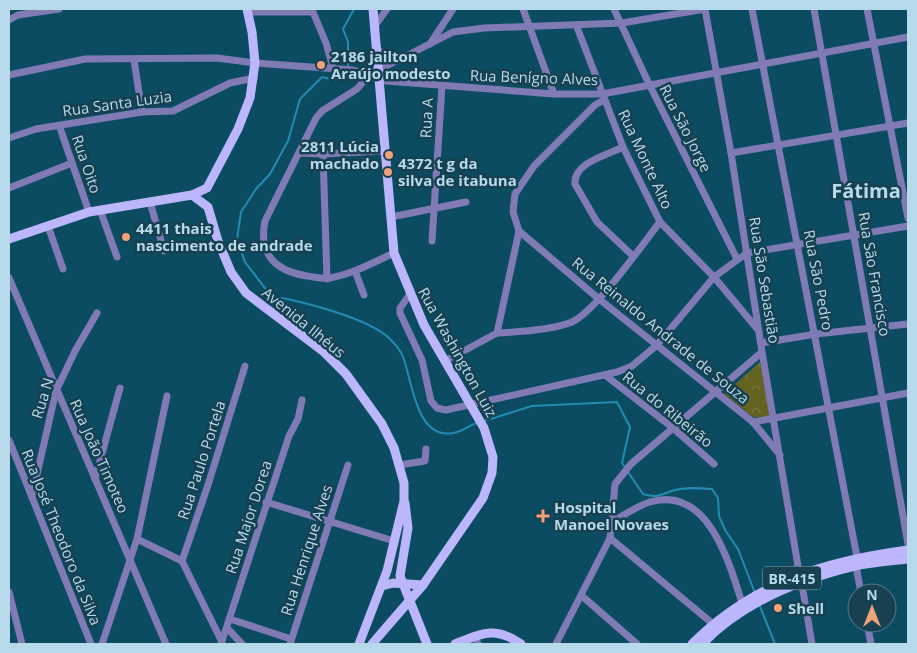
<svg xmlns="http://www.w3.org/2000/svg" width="917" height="653" viewBox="0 0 917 653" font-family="'Open Sans',sans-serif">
<defs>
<pattern id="park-crowns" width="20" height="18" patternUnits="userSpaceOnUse" patternTransform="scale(1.25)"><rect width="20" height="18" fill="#656322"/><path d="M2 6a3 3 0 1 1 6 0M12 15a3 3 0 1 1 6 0" fill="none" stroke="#797942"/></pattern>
</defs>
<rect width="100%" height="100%" fill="#0c4c62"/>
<path fill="url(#park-crowns)" d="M760,362L770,417H753L724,394Z"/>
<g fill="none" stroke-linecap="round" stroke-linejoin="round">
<g stroke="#238cb2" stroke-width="2">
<path d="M348,67V42L343,29L354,9"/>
<path d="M346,71L343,77L334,80L322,77L300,99L288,141L270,174L256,189L241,212L237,239L245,262L271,296C301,301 369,318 390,339C394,343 401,351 403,357C412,380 416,440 453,433C462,432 469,425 477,423"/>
<path d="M484,421L532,406L617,402L630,427L622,463L625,467"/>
<path d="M628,472L643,494C659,499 660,494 675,490C687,487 699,488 712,489L718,498L719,516L725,530L738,549L755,593"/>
<path d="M759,604L775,644"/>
</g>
<g stroke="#817bb5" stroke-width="7">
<path d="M523,9L554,94"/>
<path d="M614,9L649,84L737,259"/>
<path d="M752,9L857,557"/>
<path d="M814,9L908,544"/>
<path d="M867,9L908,218"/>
<path d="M249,12H313L326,43L333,68"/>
<path d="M9,20L18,15L59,9"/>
<path d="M374,27L387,9"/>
<path d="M577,27L623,147L660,222L714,277L759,331"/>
<path d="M430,44L453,9"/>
<path d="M376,48L384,55L399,60"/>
<path d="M134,60L142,112"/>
<path d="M9,75L85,59L217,58L255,63L353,70L386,81L554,94H602L908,37"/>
<path d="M59,125L89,212"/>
<path d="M9,138L36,129L142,112L173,111L230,83L254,78"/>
<path d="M623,147C607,155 573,163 575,184L597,222L633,256"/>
<path d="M299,153L323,154L385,151"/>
<path d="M731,153L908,123"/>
<path d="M323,154L327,279"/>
<path d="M9,188L72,163"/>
<path d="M150,202L164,251"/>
<path d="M100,210L117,257"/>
<path d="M391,217L466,202"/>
<path d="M48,226L63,269"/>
<path d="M519,231L599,299L753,422L780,455"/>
<path d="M432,241L442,86"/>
<path d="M394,253C374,262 353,274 330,278C322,279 315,277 307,276C276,271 258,255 265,221L316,118L322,111L357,89L369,75L453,32L484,28L622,23L705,9"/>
<path d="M355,271L364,295"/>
<path d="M9,278L166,644"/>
<path d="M410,294L400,308V313L422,360L431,401L437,408L446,410L617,372L632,366L657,345L714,277L747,253L908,226"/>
<path d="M497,333C518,332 553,330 572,322C596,311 641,246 660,222"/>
<path d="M761,343L816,334L908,324"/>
<path d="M762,352L799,572"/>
<path d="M445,361L497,333L519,231L513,212L515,194L534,166L595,105L604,100"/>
<path d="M605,375L673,428L714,464"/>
<path d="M753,422L908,393"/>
<path d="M9,440L91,644"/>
<path d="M399,465L425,461L426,449"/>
<path d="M95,479L120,388"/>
<path d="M32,496L56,391L75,351L97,313"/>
<path d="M266,502L394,541"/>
<path d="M612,522C624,515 637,506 650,502C708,485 729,562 742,603"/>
<path d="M610,538L713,624"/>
<path d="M137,539L182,561L222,642"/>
<path d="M182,561L208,485L245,366"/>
<path d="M856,566L861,593"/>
<path d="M802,585L812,644"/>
<path d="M9,592L22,644"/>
<path d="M582,596L637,644"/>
<path d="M230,619L291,639"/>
<path d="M867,623L871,644"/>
<path d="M227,628L242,644"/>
<path d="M475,636L478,644"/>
<path d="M102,644L137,539L167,396"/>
<path d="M221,644L289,436L298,419L302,400"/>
<path d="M290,644L348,465"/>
<path d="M556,644L610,538L615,484L631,464L762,352L731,153L705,9"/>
</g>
<g stroke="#bcb7fd" stroke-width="9">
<path d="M192,195L208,207L218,241L231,272L246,293L324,352L346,374L382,424L394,448L404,483V501L387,571L359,644"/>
<path d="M9,239L89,212L192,195L207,188L238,129L250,98L255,63L252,32L247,9"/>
<path d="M405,503L408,528L400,576L427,644"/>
<path d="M382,586L393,583L423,585"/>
<path d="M372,644L423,585L483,498L492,473L493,457L484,428L424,325L394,253L373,9"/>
<path d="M455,644C482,633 495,626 521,644"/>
<path d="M692,644C753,583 825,561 908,550"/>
<path d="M702,644C742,603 800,579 855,566C872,562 891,561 908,559"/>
</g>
</g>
<g fill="#f0a27a" stroke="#174050" stroke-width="2">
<circle cx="321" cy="65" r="5"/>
<circle cx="389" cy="155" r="5"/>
<circle cx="388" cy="172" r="5"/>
<circle cx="126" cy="237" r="5"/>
<path d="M540.5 508.5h5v5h5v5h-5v5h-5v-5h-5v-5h5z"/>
<circle cx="778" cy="608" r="5"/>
</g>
<g text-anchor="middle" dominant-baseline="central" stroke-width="5" stroke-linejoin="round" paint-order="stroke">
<rect fill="#174050" stroke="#86acbc" stroke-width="1" x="763" y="566.5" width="58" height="23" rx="4"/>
<g font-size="14" font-weight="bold" fill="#b6daea">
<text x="792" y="578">BR-415</text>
</g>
<g font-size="15" font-weight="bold" fill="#b6daea" stroke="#174050" text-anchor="start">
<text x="331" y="56">2186 jailton<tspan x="331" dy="17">Araújo modesto</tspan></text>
<text x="379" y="146" text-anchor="end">2811 Lúcia<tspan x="379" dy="17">machado</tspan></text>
<text x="398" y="163">4372 t g da<tspan x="398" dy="17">silva de itabuna</tspan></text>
<text x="136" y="228">4411 thais<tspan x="136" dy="17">nascimento de andrade</tspan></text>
<text x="554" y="507">Hospital<tspan x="554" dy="17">Manoel Novaes</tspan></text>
<text x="788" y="608">Shell</text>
</g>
<g font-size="15" fill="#b6daea" stroke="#174050">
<text transform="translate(534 77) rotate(2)">Rua Benígno Alves</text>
<text transform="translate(117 103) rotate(-8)">Rua Santa Luzia</text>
<text transform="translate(426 118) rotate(-87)">Rua A</text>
<text transform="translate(686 128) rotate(63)">Rua São Jorge</text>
<text transform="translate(646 159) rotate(65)">Rua Monte Alto</text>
<text transform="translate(87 164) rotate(71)">Rua Oito</text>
<text transform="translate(875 274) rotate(80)">Rua São Francisco</text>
<text transform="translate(765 280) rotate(81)">Rua São Sebastião</text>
<text transform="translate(819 280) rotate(79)">Rua São Pedro</text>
<text transform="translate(304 322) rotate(39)">Avenida Ilhéus</text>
<text transform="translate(661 330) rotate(39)">Rua Reinaldo Andrade de Souza</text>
<text transform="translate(458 352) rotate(61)">Rua Washington Luiz</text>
<text transform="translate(42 398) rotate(-73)">Rua N</text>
<text transform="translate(668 409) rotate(39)">Rua do Ribeirão</text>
<text transform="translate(100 456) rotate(66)">Rua João Timoteo</text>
<text transform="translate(201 460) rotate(-72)">Rua Paulo Portela</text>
<text transform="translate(248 517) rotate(-72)">Rua Major Dorea</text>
<text transform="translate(62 537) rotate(68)">Rua José Theodoro da Silva</text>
<text transform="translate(306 550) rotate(-72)">Rua Henrique Alves</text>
</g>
<g font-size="20" font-weight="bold" fill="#b6daea" stroke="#174050">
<text x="866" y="190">Fátima</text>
</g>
</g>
<rect width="917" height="653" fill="none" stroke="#b6daea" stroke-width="20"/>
<g transform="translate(872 608)"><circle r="24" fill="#174050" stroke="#577e8e"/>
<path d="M0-4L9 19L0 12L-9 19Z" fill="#f0a27a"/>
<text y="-8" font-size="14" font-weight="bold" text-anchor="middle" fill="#b6daea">N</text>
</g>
</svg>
